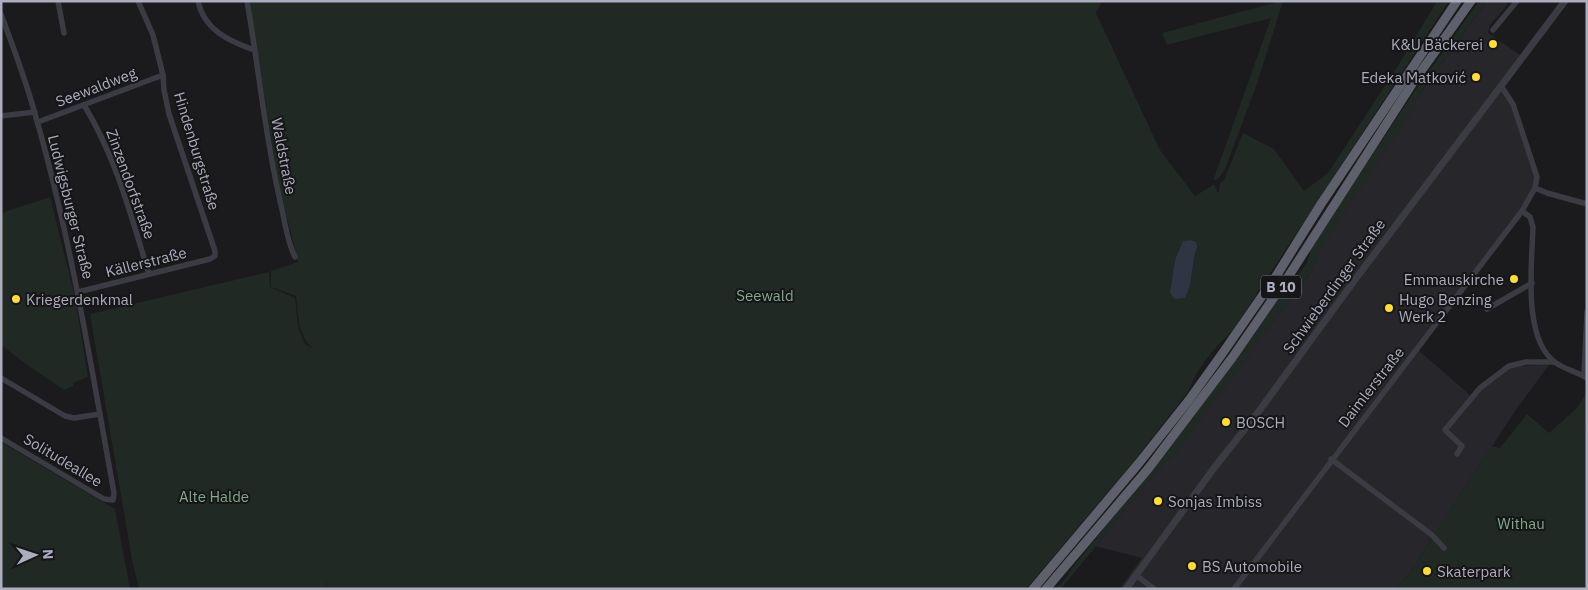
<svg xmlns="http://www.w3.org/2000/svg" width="1588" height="590" viewBox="0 0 1588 590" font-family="'IBM Plex Sans',sans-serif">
<rect width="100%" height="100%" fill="#1b1a1d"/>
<path fill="#27262a" d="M1487,1H1505L1508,4L1490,25L1488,33L1523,57L1501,86L1513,104L1537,177L1522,211L1417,349L1471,396L1509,366L1549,365L1515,411L1409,574L1397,589H1119L1142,558L1094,546L1165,461H1169L1310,273L1320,249L1415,105L1416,99Z"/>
<g fill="#202923" fill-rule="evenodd">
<path d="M249,1H1102L1096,13L1160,150L1195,196L1213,185H1215L1217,192H1219L1220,183L1224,180L1243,133L1274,149L1304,191L1328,173L1399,64L1437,1H1449L1233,330C1213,350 1198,366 1188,392L1134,461L1026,589H327V579L326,589H139L132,560L90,314L269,272L270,287L295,298L298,326L304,343L312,348C298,334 298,315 296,296L271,287V271L298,262L279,185ZM1197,247L1194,258L1190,285L1185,298L1170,292L1175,260Z"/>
<path d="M1275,1H1283L1257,84L1225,169L1219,178L1213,181L1271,18L1167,45L1162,33L1274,3Z"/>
<path d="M1479,1H1487L1416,99V105L1321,248L1310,273L1169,462L1165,461L1061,589H1055L1068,576L1069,572L1163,455L1272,306L1290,288L1307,262L1311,249L1341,202L1412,95Z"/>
<path d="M50,197L75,297L88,377L73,383V386L64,390L30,367L1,345V213Z"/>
<path d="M1587,392V422L1585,423V435H1587V589H1397L1409,574L1492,446L1500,448L1527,414L1549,433L1577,408Z"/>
<path d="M1,442L115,509L130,589H1Z"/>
</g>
<path fill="#2e3643" d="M1190,240L1196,242L1197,247L1194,258L1190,286L1185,298L1174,299L1170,292L1175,260L1183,241Z"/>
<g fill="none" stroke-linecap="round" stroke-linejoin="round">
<g stroke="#3b3b43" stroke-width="5.5">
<path d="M58,1L64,33"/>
<path d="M198,1C204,30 229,41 254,50"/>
<path d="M247,1C259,69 265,138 281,205C285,222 287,242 295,257"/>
<path d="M1,14C13,47 26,80 35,114C71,238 91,366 114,493L113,500L104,499L1,438"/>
<path d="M1493,30L1517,1"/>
<path d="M84,105C116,157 131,216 149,274"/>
<path d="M1,116L35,112"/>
<path d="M38,122L163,75"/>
<path d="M1535,188L1547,193L1587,204"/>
<path d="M1522,211L1530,217L1533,227C1532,262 1522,340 1556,363C1565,369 1577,372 1587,378"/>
<path d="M78,292L210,259L215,256V251L169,114L164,90L163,75L153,35L138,1"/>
<path d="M1487,309L1532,283"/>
<path d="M1584,376L1587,312"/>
<path d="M1,378L65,416L74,418L100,414"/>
<path d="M1457,454L1462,446L1445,430L1480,388L1509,366L1526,362H1554"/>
<path d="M1331,459L1432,535L1444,548"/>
<path d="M1136,575L1154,589"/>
<path d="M1234,589L1522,211L1535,188L1537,177L1513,104L1501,86"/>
</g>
<path stroke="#3b3b43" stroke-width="7" d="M1126,589L1214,468L1259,411L1357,277L1565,1"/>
<g stroke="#5e606b" stroke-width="9">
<path d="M1033,589L1139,463L1189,400L1222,354L1278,273L1321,204L1457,1"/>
<path d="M1046,589L1148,469L1232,358L1288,277L1412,84L1471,1"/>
</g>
</g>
<g fill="#ffdd31" stroke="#161518" stroke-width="2">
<circle cx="1493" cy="44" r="5"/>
<circle cx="1476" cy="77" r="5"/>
<circle cx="1514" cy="279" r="5"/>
<circle cx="16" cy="299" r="5"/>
<circle cx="1389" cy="308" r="5"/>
<circle cx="1226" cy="422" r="5"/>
<circle cx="1158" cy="501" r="5"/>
<circle cx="1192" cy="566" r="5"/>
<circle cx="1427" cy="571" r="5"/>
</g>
<g text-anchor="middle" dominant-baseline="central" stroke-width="4" stroke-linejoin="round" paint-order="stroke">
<rect fill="#161518" stroke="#7f808c" stroke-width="1" x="1261" y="275.5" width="40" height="23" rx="4"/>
<g font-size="14" font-weight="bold" fill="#acaebe">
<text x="1281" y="287">B 10</text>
</g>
<g font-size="15" fill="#acaebe" stroke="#161518" text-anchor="start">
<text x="1483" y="44" text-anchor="end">K&amp;U Bäckerei</text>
<text x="1466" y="77" text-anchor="end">Edeka Matković</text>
<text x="1504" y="279" text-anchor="end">Emmauskirche</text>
<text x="26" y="299">Kriegerdenkmal</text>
<text x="1399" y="299">Hugo Benzing<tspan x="1399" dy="17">Werk 2</tspan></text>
<text x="1236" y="422">BOSCH</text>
<text x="1168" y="501">Sonjas Imbiss</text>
<text x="1202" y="566">BS Automobile</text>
<text x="1437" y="571">Skaterpark</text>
</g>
<g font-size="15" fill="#acaebe" stroke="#161518">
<text transform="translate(96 87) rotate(-21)">Seewaldweg</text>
<text transform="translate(197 151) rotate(73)">Hindenburgstraße</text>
<text transform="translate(284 156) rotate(79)">Waldstraße</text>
<text transform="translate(131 184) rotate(70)">Zinzendorfstraße</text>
<text transform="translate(71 207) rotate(76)">Ludwigsburger Straße</text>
<text transform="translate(146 262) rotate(-14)">Källerstraße</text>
<text transform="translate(1334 286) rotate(-54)">Schwieberdinger Straße</text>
<text transform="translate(1371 387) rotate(-52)">Daimlerstraße</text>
<text transform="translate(63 460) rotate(31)">Solitudeallee</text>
</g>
<g font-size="15" fill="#81aa8b" stroke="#161518">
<text x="765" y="295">Seewald</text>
<text x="214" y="496">Alte Halde</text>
<text x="1521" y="523">Withau</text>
</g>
</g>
<rect width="1588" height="590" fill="none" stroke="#acaebe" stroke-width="5"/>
<g transform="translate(35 555) rotate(87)" stroke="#161518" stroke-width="4" paint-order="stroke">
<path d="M0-4L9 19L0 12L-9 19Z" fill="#acaebe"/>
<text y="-8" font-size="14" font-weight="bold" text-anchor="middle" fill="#acaebe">N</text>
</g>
</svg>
